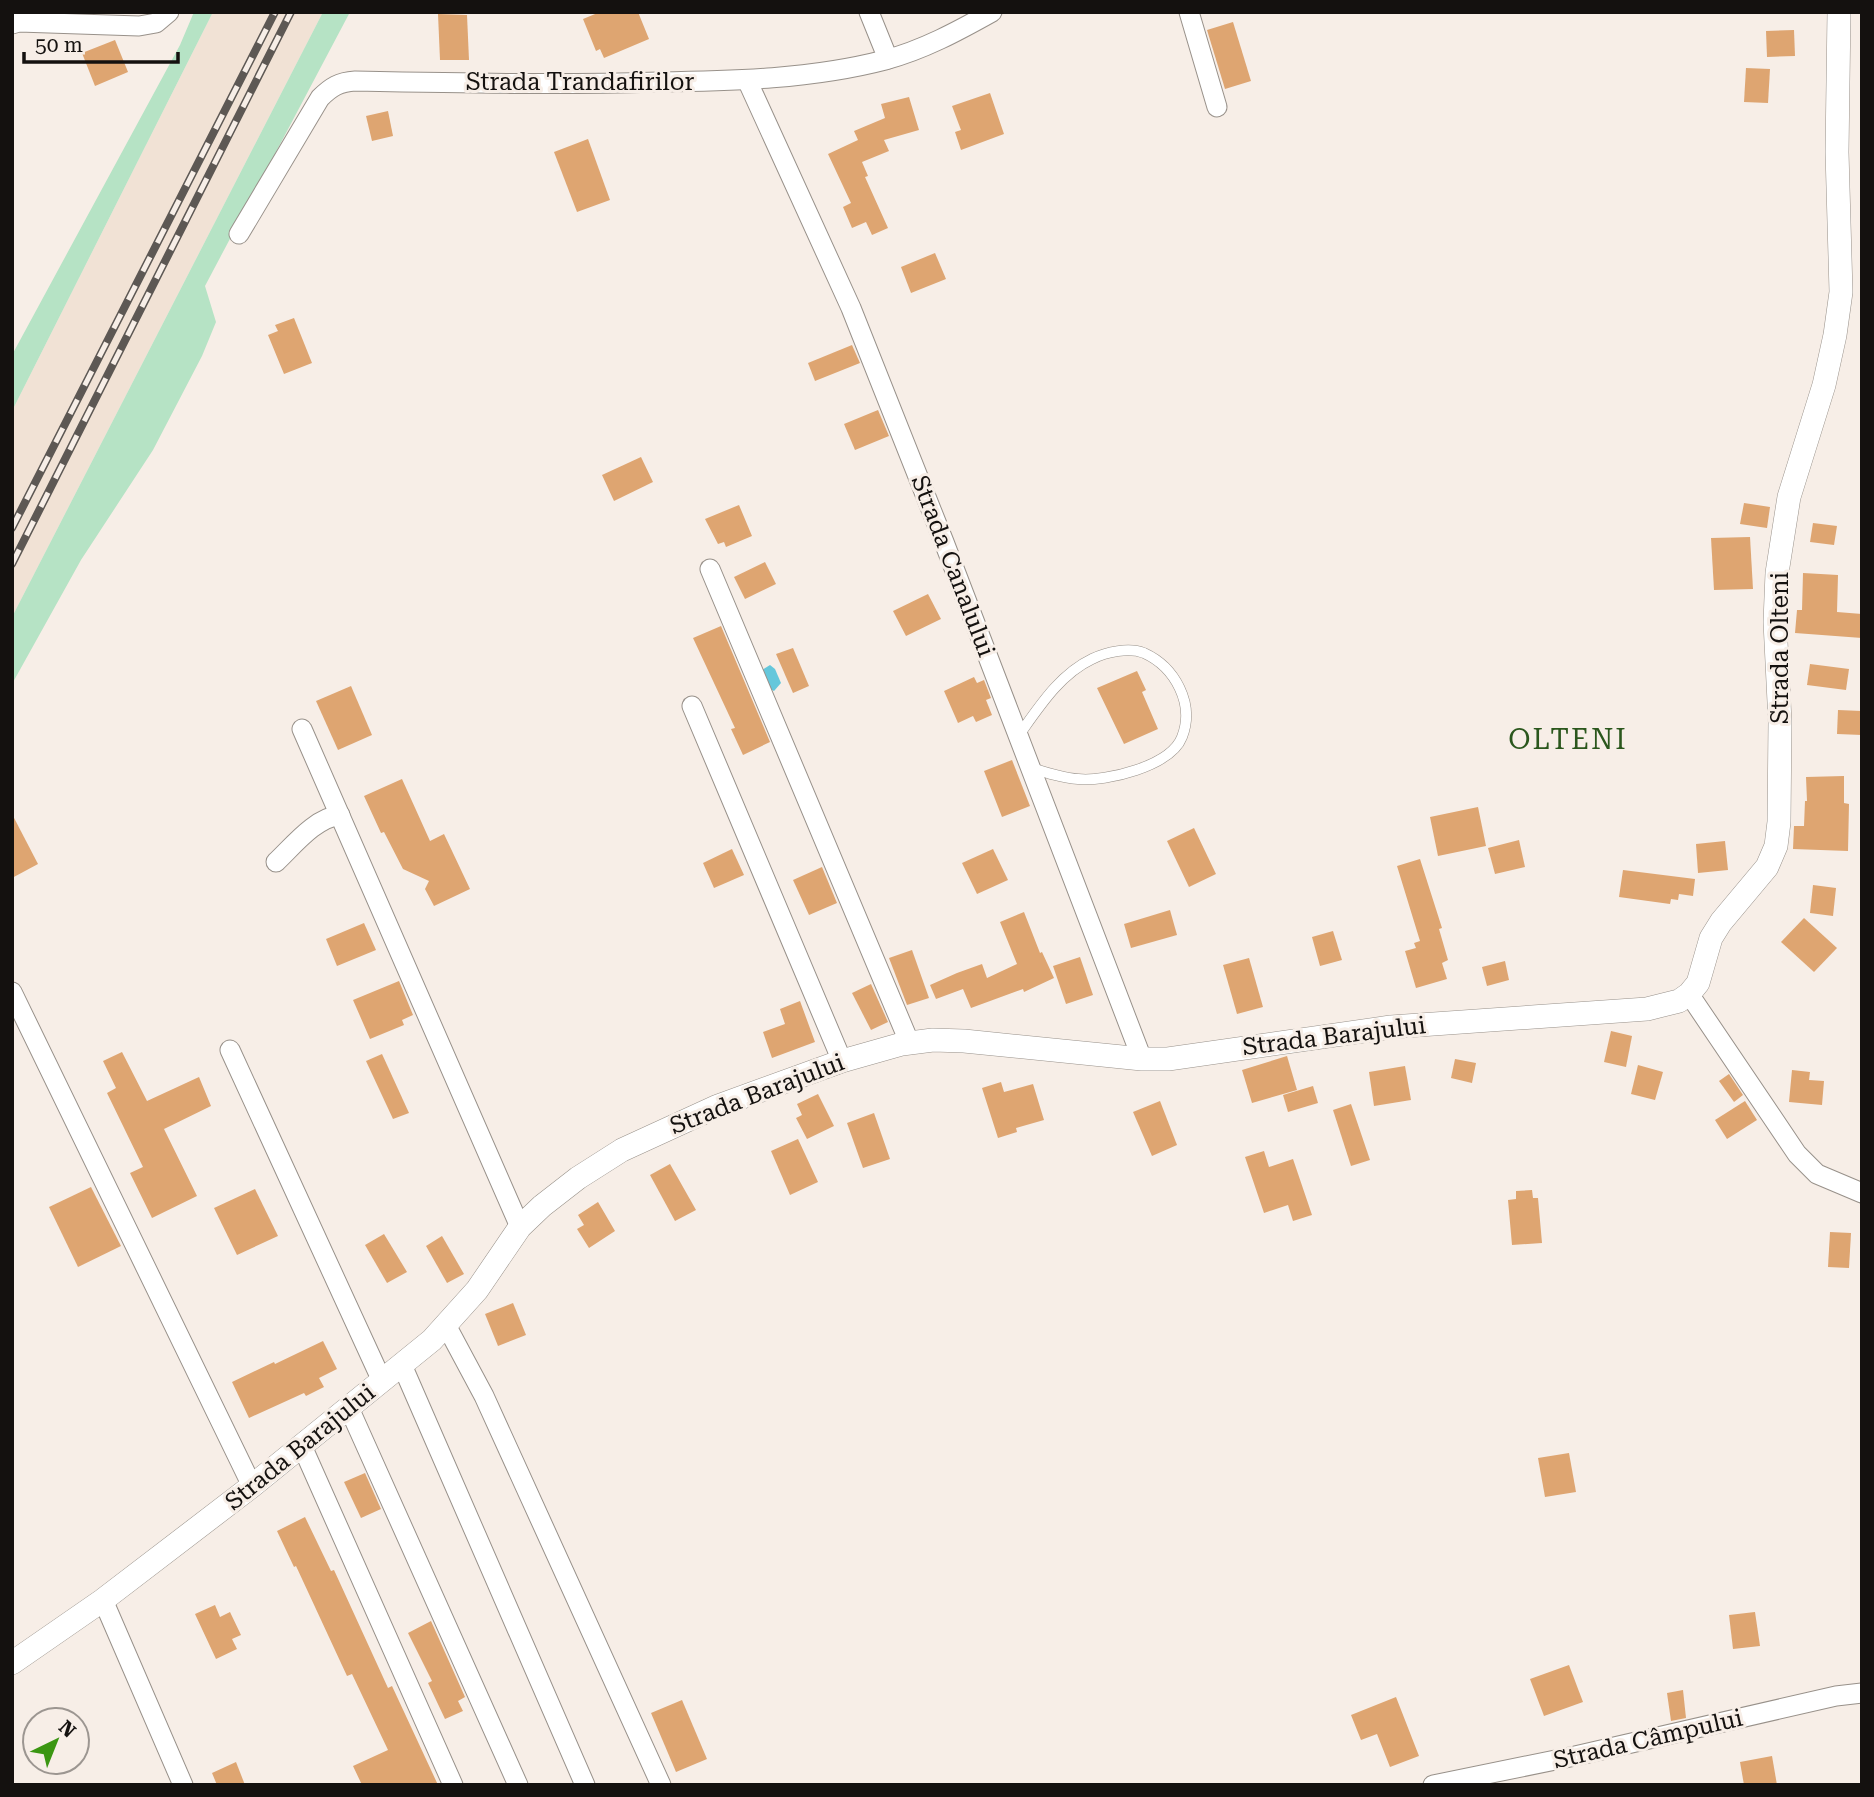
<svg xmlns="http://www.w3.org/2000/svg" width="1874" height="1797" viewBox="0 0 1874 1797" font-family="'Roboto Serif',serif">
<rect width="100%" height="100%" fill="#f7eee7"/>
<path fill="#f1e2d5" d="M213,12H323L12,617V411Z"/>
<g fill="#b6e3c5">
<path d="M194,12H213L12,411V355L180,45Z"/>
<path d="M323,12H350L205,286L216,322L202,356L153,450L81,560L12,684V617Z"/>
</g>
<path fill="#65c7db" d="M770,665L775,669L781,683L774,691L768,688L762,670Z"/>
<g fill="#dea571">
<path d="M600,12H638L649,39L604,58L600,49L596,51L583,19Z"/>
<path d="M438,14L467,15L469,60H440Z"/>
<path d="M1233,22L1251,81L1225,89L1207,30Z"/>
<path d="M1794,30L1795,56L1767,57L1766,31Z"/>
<path d="M115,40L128,72L95,86L82,53Z"/>
<path d="M1746,68L1770,69L1768,103L1744,102Z"/>
<path d="M990,93L1004,134L961,150L955,132L961,130L952,106Z"/>
<path d="M909,97L919,130L884,140L889,151L862,162L868,176L865,177L888,228L872,235L866,222L852,228L843,207L851,203L828,154L858,140L854,131L885,118L881,104Z"/>
<path d="M388,111L393,136L372,141L366,116Z"/>
<path d="M588,139L610,200L577,212L554,152Z"/>
<path d="M935,253L946,279L911,293L901,267Z"/>
<path d="M294,318L312,363L284,374L268,335L278,331L275,325Z"/>
<path d="M852,345L860,363L815,381L808,363Z"/>
<path d="M878,410L889,436L855,450L844,424Z"/>
<path d="M641,457L653,482L614,501L602,475Z"/>
<path d="M1744,503L1770,507L1767,528L1740,524Z"/>
<path d="M739,505L752,536L726,547L724,542L718,544L705,519Z"/>
<path d="M1813,523L1837,526L1834,545L1810,542Z"/>
<path d="M1750,537L1753,589L1714,590L1711,538Z"/>
<path d="M765,562L776,584L745,599L734,577Z"/>
<path d="M1803,573L1838,575L1837,612L1862,614V638L1795,633L1797,610H1802Z"/>
<path d="M928,594L941,619L906,636L893,611Z"/>
<path d="M721,626L770,742L743,755L731,729L735,728L693,638Z"/>
<path d="M793,648L809,686L793,693L776,654Z"/>
<path d="M1810,664L1849,669L1846,690L1807,685Z"/>
<path d="M1137,671L1146,690L1142,692L1158,729L1124,744L1097,688Z"/>
<path d="M974,677L977,683L984,680L991,698L986,700L992,715L976,722L973,716L958,723L944,691Z"/>
<path d="M351,686L372,735L338,750L316,701Z"/>
<path d="M1838,710L1862,711V735L1837,734Z"/>
<path d="M1012,760L1030,806L1002,817L984,771Z"/>
<path d="M1844,776V803L1849,804L1848,851L1793,849L1794,826H1804L1805,801H1807L1806,777Z"/>
<path d="M402,779L430,841L444,834L470,889L434,906L425,889L429,881L403,869L384,832L381,833L364,796Z"/>
<path d="M1478,807L1486,846L1438,856L1430,817Z"/>
<path d="M12,814L38,864L12,878Z"/>
<path d="M1194,828L1216,874L1189,887L1167,841Z"/>
<path d="M1519,840L1525,867L1495,874L1488,848Z"/>
<path d="M1725,841L1728,870L1698,873L1696,844Z"/>
<path d="M732,849L744,875L714,888L703,863Z"/>
<path d="M993,849L1008,880L977,894L962,863Z"/>
<path d="M1420,859L1442,928L1439,929L1448,960L1442,963L1447,979L1416,988L1405,951L1416,948L1414,943L1420,941L1397,866Z"/>
<path d="M822,867L837,903L809,915L793,880Z"/>
<path d="M1623,870L1695,879L1693,896L1679,894L1678,900L1671,899L1670,904L1619,897Z"/>
<path d="M1813,885L1836,888L1833,916L1810,913Z"/>
<path d="M1170,910L1177,935L1131,948L1124,924Z"/>
<path d="M1024,912L1040,953L1042,952L1054,978L1024,992L1023,989L971,1008L963,989L936,999L930,985L957,973L982,964L987,978L1017,964L1000,922Z"/>
<path d="M1804,918L1837,948L1814,972L1781,942Z"/>
<path d="M364,923L376,950L337,966L326,939Z"/>
<path d="M1333,931L1342,960L1320,966L1312,937Z"/>
<path d="M912,950L929,998L907,1005L889,958Z"/>
<path d="M1080,957L1093,995L1066,1004L1053,966Z"/>
<path d="M1249,958L1263,1007L1237,1014L1223,965Z"/>
<path d="M1505,961L1509,980L1487,986L1482,967Z"/>
<path d="M399,981L413,1015L402,1020L404,1025L370,1039L353,1000Z"/>
<path d="M871,984L888,1022L871,1030L852,993Z"/>
<path d="M800,1001L815,1042L772,1058L763,1032L785,1024L780,1009Z"/>
<path d="M1611,1031L1632,1036L1626,1067L1604,1062Z"/>
<path d="M122,1052L147,1101L199,1077L211,1106L164,1129L197,1196L152,1218L130,1173L143,1167L107,1093L116,1088L103,1061Z"/>
<path d="M382,1054L409,1113L393,1119L366,1061Z"/>
<path d="M1287,1056L1297,1090L1252,1103L1242,1070Z"/>
<path d="M1455,1059L1476,1063L1472,1083L1451,1078Z"/>
<path d="M1638,1065L1663,1072L1655,1100L1631,1094Z"/>
<path d="M1405,1066L1411,1100L1374,1106L1369,1072Z"/>
<path d="M1792,1070L1810,1072L1809,1080L1824,1081L1822,1105L1789,1102Z"/>
<path d="M1729,1074L1743,1095L1734,1102L1719,1081Z"/>
<path d="M1001,1082L1004,1092L1033,1084L1044,1120L1016,1128L1017,1132L998,1138L982,1088Z"/>
<path d="M1313,1086L1318,1103L1288,1112L1283,1095Z"/>
<path d="M818,1094L834,1126L807,1139L796,1118L802,1115L797,1104Z"/>
<path d="M1160,1101L1177,1145L1152,1156L1133,1112Z"/>
<path d="M1745,1101L1757,1120L1727,1139L1715,1120Z"/>
<path d="M1351,1104L1370,1160L1351,1166L1333,1110Z"/>
<path d="M874,1113L890,1159L863,1168L847,1123Z"/>
<path d="M798,1139L818,1182L790,1195L771,1151Z"/>
<path d="M1264,1151L1269,1167L1293,1159L1312,1215L1293,1221L1288,1205L1264,1213L1245,1157Z"/>
<path d="M670,1164L696,1210L675,1221L650,1175Z"/>
<path d="M91,1187L121,1246L78,1267L49,1207Z"/>
<path d="M255,1189L278,1236L237,1255L214,1208Z"/>
<path d="M1532,1190L1533,1198H1538L1542,1243L1512,1245L1508,1200L1516,1199V1191Z"/>
<path d="M598,1202L615,1231L589,1248L577,1229L584,1225L578,1215Z"/>
<path d="M1830,1232L1851,1233L1849,1268L1828,1267Z"/>
<path d="M384,1234L407,1272L387,1283L365,1245Z"/>
<path d="M442,1236L464,1274L447,1283L426,1246Z"/>
<path d="M513,1303L526,1335L498,1346L485,1314Z"/>
<path d="M323,1341L337,1369L319,1378L324,1387L306,1396L304,1393L249,1418L232,1382L274,1362L275,1364Z"/>
<path d="M1569,1453L1576,1492L1545,1497L1538,1458Z"/>
<path d="M365,1473L381,1509L361,1518L344,1482Z"/>
<path d="M305,1517L331,1571L334,1570L388,1688L392,1686L438,1785H362L353,1766L388,1750L352,1674L347,1676L296,1566L294,1567L277,1531Z"/>
<path d="M215,1605L220,1617L230,1612L241,1635L232,1639L237,1649L216,1659L195,1614Z"/>
<path d="M1755,1612L1760,1646L1733,1649L1729,1615Z"/>
<path d="M431,1621L465,1697L458,1701L463,1711L445,1719L428,1683L432,1681L408,1633Z"/>
<path d="M1569,1665L1583,1702L1544,1716L1530,1679Z"/>
<path d="M1683,1690L1686,1718L1671,1721L1667,1693Z"/>
<path d="M1396,1697L1419,1756L1390,1767L1377,1734L1361,1740L1351,1715Z"/>
<path d="M682,1700L707,1759L676,1772L651,1713Z"/>
<path d="M1772,1756L1777,1785H1744L1740,1762Z"/>
<path d="M236,1762L245,1785H217L212,1773Z"/>
</g>
<g fill="none" stroke-linecap="round" stroke-linejoin="round">
<g stroke="#98918a" stroke-width="11">
<path id="service" d="M1019,735C1039,707 1060,674 1092,659C1106,652 1129,647 1144,653C1175,667 1195,704 1182,737C1171,766 1106,782 1078,779C1062,778 1047,773 1032,768"/>
</g>
<g stroke="#98918a" stroke-width="21">
<g id="minor">
<path d="M869,12L888,59"/>
<path d="M1189,12L1217,107"/>
<path d="M12,24L19,22L139,26L156,23L169,12"/>
<path d="M747,80L851,308L944,542L1142,1059"/>
<path d="M239,234L320,98C331,87 339,82 355,81C456,83 557,85 658,82C734,81 812,79 885,60C923,50 958,31 992,12"/>
<path d="M710,569L910,1044"/>
<path d="M692,706L842,1061"/>
<path d="M302,729L520,1227"/>
<path d="M276,862C294,845 315,818 340,815"/>
<path d="M12,992L252,1486"/>
<path d="M1689,994L1797,1154L1817,1174L1862,1193"/>
<path d="M230,1050L382,1381"/>
<path d="M446,1325L484,1396L661,1785"/>
<path d="M402,1365L585,1785"/>
<path d="M349,1408L518,1785"/>
<path d="M302,1446L453,1785"/>
<path d="M103,1600L183,1785"/>
<path d="M1433,1785L1575,1756L1836,1696L1862,1693"/>
</g>
</g>
<g stroke="#98918a" stroke-width="24">
<path id="tertiary" d="M12,1663L103,1600L252,1486L432,1340L477,1290L520,1227L542,1206L578,1178L622,1150L718,1106L842,1061L902,1044L933,1040L964,1041L1142,1059H1168L1391,1027L1647,1009L1679,1001L1689,994L1698,983L1711,938L1721,922L1767,867L1776,846L1779,822L1780,722L1775,622L1777,573L1789,497L1824,385L1835,335L1841,292L1837,152L1839,12"/>
</g>
<use href="#service" stroke="#fff" stroke-width="10"/>
<use href="#minor" stroke="#fff" stroke-width="19"/>
<use href="#tertiary" stroke="#fff" stroke-width="23"/>
<g stroke="#5d5854" stroke-width="8">
<g id="rail">
<path d="M12,528L275,12"/>
<path d="M12,564L291,12"/>
</g>
</g>
<use href="#rail" stroke="#f7eee7" stroke-width="5" stroke-dasharray="16" stroke-linecap="butt"/>
</g>
<g text-anchor="middle" dominant-baseline="central" stroke-width="6" stroke-linejoin="round" paint-order="stroke">
<g font-size="24" fill="#14110f" stroke="#f7eee7">
<text x="580" y="82">Strada Trandafirilor</text>
<text transform="translate(953 566) rotate(69)">Strada Canalului</text>
<text transform="translate(1780 648) rotate(-90)">Strada Olteni</text>
<text transform="translate(1334 1036) rotate(-7)">Strada Barajului</text>
<text transform="translate(757 1094) rotate(-21)">Strada Barajului</text>
<text transform="translate(300 1447) rotate(-39)">Strada Barajului</text>
<text transform="translate(1648 1739) rotate(-13)">Strada Câmpului</text>
</g>
<g font-size="28" letter-spacing="2" fill="#2b571d" stroke="#f7eee7">
<text x="1568" y="739">OLTENI</text>
</g>
</g>
<rect width="1874" height="1797" fill="none" stroke="#14110f" stroke-width="28"/>
<g transform="translate(56 1741) rotate(43)"><circle r="33" fill="#f7eee7" stroke="#9c9691" stroke-width="2"/>
<path d="M0-5L12 26L0 18L-12 26Z" fill="#3b9612"/>
<text y="-10" font-size="19" font-weight="bold" text-anchor="middle" fill="#14110f">N</text>
</g>
<path d="M24 52v10h154v-10" fill="none" stroke="#14110f" stroke-width="3.5"/>
<text x="35" y="52" font-size="21" fill="#14110f" stroke="#f7eee7" stroke-width="5" paint-order="stroke">50 m</text>
</svg>
